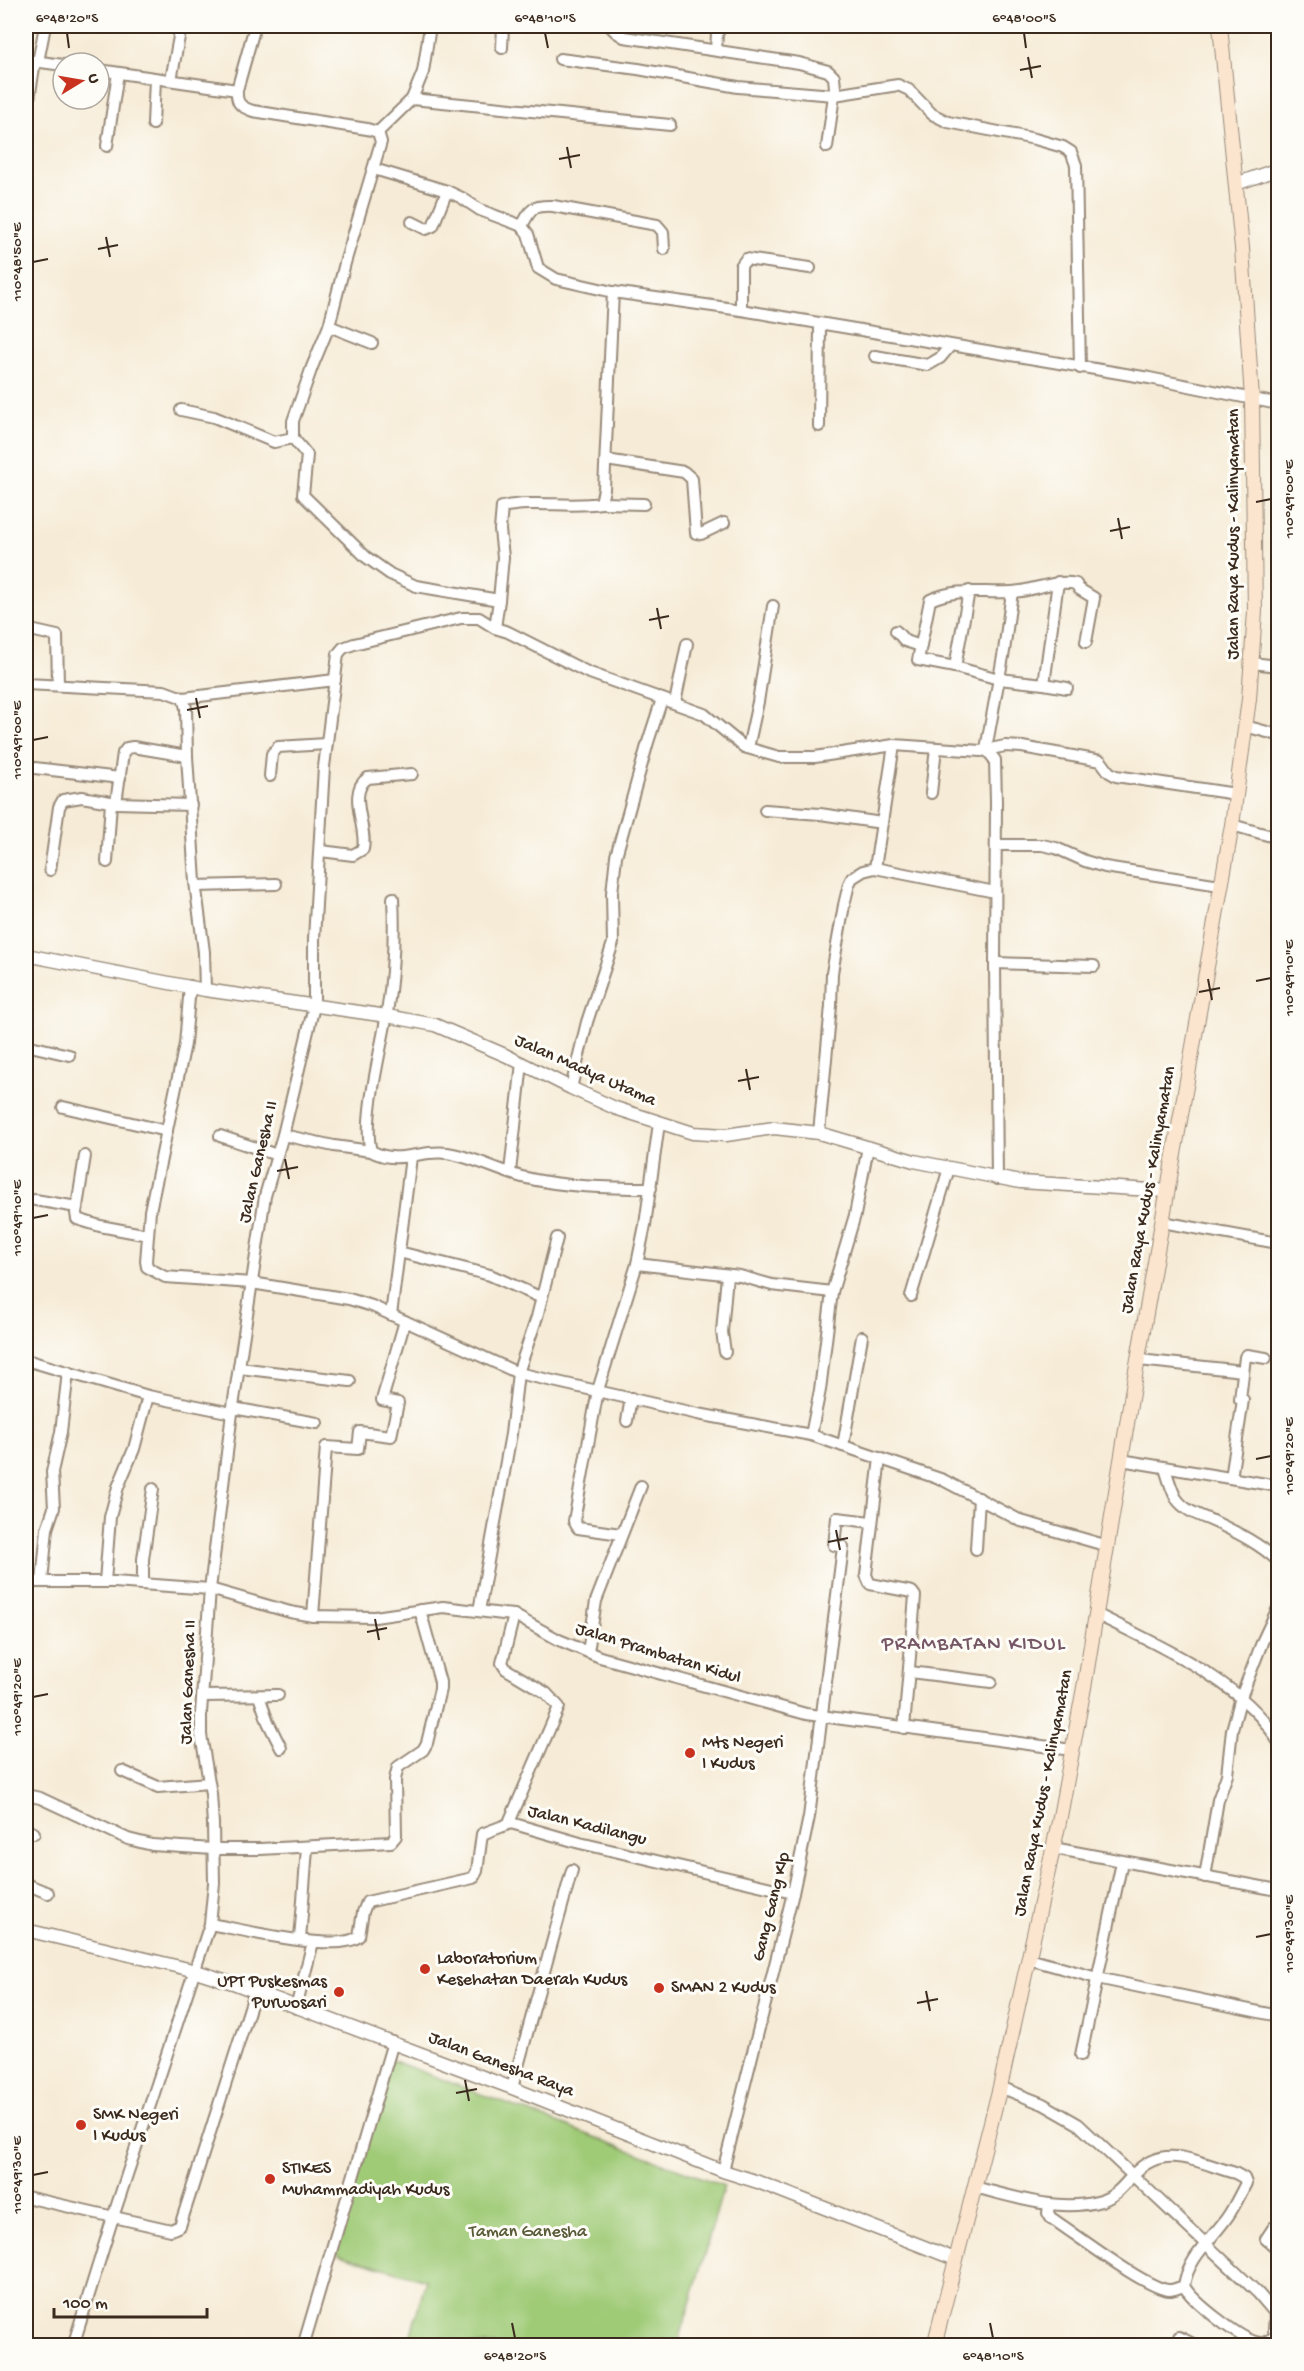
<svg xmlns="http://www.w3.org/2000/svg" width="1304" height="2371" viewBox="0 0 1304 2371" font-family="'Gochi Hand',sans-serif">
<rect width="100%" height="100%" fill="#fdfcf7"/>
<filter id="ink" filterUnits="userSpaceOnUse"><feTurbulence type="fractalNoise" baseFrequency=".0167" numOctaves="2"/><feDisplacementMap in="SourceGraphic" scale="12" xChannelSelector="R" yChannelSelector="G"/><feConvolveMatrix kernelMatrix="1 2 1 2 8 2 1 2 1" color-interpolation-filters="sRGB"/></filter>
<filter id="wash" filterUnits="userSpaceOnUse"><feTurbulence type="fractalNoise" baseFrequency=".008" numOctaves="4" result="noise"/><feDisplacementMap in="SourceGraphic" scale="24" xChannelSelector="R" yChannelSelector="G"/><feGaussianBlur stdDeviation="1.35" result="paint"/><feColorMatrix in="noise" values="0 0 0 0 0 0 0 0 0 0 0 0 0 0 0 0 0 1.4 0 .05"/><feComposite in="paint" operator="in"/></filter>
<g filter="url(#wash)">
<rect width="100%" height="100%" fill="#f6ebd6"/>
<path fill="#9fca76" stroke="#6d7a4a" stroke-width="1.5" d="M391,2060L724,2186L678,2345H408L426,2280L339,2255L336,2250Z"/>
</g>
<g filter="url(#ink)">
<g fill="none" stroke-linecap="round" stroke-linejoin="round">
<g stroke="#988a7a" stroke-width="14">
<g id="minor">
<path d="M610,26L616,32L624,37L799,63L828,71L834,77L835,88L827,147"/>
<path d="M502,48L503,26"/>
<path d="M716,50L717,34L721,26"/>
<path d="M560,59L638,69L738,87L834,95L898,85L909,90L932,114L948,122L1035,139L1063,147L1071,152L1076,165L1080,368"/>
<path d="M26,60L63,65"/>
<path d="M38,62L45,26"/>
<path d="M99,70L237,90"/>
<path d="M171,80L181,26"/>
<path d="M412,99L670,125"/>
<path d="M26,118L35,61"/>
<path d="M153,124L155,79"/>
<path d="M378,132L412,99L423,72L430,26"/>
<path d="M107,146L118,73"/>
<path d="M374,169L447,191L462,198L480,210L522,226L528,234L538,268L556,279L613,292L741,310L1149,378L1278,404"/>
<path d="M412,222L426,229L433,226L447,191"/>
<path d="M522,226C531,208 533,205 553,206L657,225L663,232L664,249"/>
<path d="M741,310V266L746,259L810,268"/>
<path d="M329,326L372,343"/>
<path d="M875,356L928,365L940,358L950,346"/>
<path d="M181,410L214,417L274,442L293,438"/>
<path d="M819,426L820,324"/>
<path d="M606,460L684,472L692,479L696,533L701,534L724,523"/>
<path d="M601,503L644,504"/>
<path d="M969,591L955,667L918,660L930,600C959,587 982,594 1012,592C1034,591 1054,579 1076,584L1079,589L1094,598L1086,642"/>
<path d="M499,600L503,557L500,530L502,507C535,500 568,508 601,503L604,489L613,292"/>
<path d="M495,628L508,632L587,672L704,714L744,747L779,757H815L894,745L981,751L1005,746L1022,747L1101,761L1109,772L1116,776L1236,794"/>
<path d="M26,629L57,636L58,685"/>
<path d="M896,631L905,641L921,646"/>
<path d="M1252,663L1278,666"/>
<path d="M955,667L999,679L1044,684L1058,582"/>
<path d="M26,684L164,691L183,698L186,708L187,756L195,882L204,952L205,990"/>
<path d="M1044,684L1067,688"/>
<path d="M183,698L335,680"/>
<path d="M675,703L687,644"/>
<path d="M1245,726L1278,735"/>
<path d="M748,748L758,702L773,606"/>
<path d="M986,749L995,760L996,802L995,963L997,1179"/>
<path d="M986,749L1004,651L1012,592"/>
<path d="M26,767L120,778"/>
<path d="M270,776L272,754L278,747L326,744"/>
<path d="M931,793L936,748"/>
<path d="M116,803L123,753L127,748L133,747L187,756"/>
<path d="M765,810L820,814L882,823"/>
<path d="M1232,825L1278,838"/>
<path d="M996,845H1042L1056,848L1085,861L1105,867L1220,885"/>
<path d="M321,851L353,855L363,849C368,828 346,792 368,778L412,774"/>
<path d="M107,862L111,802"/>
<path d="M875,868L995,892"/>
<path d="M50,870L59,807L63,800L82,797L116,803L191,805"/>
<path d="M196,886L276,884"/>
<path d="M393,898C395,937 393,975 387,1013C382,1047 362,1120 371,1151C399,1166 420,1149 447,1153C474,1157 496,1170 522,1177C562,1187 609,1188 651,1188"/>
<path d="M995,963L1094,966"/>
<path d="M190,986L185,1044L150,1211L146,1261L147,1267L165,1277L252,1283L349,1299L372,1306L518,1373L698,1414L811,1435L943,1480L1021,1521L1108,1546"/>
<path d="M26,1045L69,1055"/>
<path d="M571,1088L587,1022L613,943L612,893L616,856L648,742L662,699"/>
<path d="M63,1107L167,1131"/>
<path d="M819,1133L831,1006L832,973L844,905L849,884L852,878L863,871L875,868L894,745"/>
<path d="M283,1135L334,1146L371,1151"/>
<path d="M220,1136L277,1155"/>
<path d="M85,1156L76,1213L77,1219L100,1226L148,1235"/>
<path d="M510,1172L522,1063"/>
<path d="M35,1200L77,1207"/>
<path d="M1162,1222L1278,1243"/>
<path d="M399,1252L490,1275L542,1298"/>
<path d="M637,1264L740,1276L772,1285L832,1292"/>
<path d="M911,1296L949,1168"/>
<path d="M391,1315L411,1157"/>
<path d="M725,1352L722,1332L727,1275"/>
<path d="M26,1360L148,1396L232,1413"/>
<path d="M1139,1360L1243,1371"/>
<path d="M239,1368L350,1381"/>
<path d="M233,1408L317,1423"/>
<path d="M627,1421L631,1398"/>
<path d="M811,1435L820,1390L832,1292L855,1215L868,1147"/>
<path d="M843,1446L862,1337"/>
<path d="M880,1458L866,1575L870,1584L912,1592L915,1596L904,1728"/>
<path d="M1121,1460L1278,1486"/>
<path d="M1165,1468C1168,1478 1171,1489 1176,1498C1185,1512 1202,1516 1215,1522C1238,1533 1260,1544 1278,1561"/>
<path d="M1231,1478L1243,1400L1240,1399L1245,1357L1247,1355L1266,1358"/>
<path d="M621,1534L578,1528L574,1521L598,1390L637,1264L645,1225L659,1123"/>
<path d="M976,1549L979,1498"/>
<path d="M26,1582H114L210,1589L290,1612L313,1616L375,1617L443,1607L503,1614L514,1615L559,1640L600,1657L806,1714L1072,1750"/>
<path d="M42,1582L47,1529L54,1508L52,1472L61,1432L68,1372"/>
<path d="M105,1582L110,1517L118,1487L134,1449L148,1396"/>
<path d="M143,1584V1559L153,1489"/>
<path d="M479,1611L511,1434L518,1373L537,1317L557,1238"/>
<path d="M1096,1614C1155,1644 1245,1682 1278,1741"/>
<path d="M514,1615L502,1663L506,1669L546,1693L559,1707L510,1820L511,1823L580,1843L793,1893"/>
<path d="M313,1616L326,1447L358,1449L360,1432L391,1436L398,1403L382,1400L405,1321"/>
<path d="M588,1652L596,1601L641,1486"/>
<path d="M910,1672L991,1682"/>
<path d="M203,1696L278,1695"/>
<path d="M259,1696L268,1722L281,1748"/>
<path d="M122,1771L158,1787L209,1783"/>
<path d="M26,1795L40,1798L128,1839L152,1845L213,1849H260L391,1842L396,1836L395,1779L398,1767L423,1750L427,1743L440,1689V1682L420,1610"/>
<path d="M26,1830L34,1833"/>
<path d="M1053,1848L1278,1890"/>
<path d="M1205,1877L1218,1800L1227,1775L1232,1730L1241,1697L1263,1640L1278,1608"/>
<path d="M26,1884L48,1893"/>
<path d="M210,1924C239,1929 339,1954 359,1936L363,1912L367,1902L473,1878L477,1871L482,1834L511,1823"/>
<path d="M300,1940L307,1848"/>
<path d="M1029,1959L1097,1978L1278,2016"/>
<path d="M296,2008L313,1942"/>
<path d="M1081,2055L1122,1862"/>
<path d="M1000,2087L1043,2104L1078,2124L1258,2293L1275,2313L1274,2330L1278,2338"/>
<path d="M512,2088L572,1870"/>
<path d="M723,2171L793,1893L809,1817L843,1547L834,1545L837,1518L871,1522"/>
<path d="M974,2187C1015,2197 1059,2213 1101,2201C1116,2196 1123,2186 1133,2175C1163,2141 1198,2163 1235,2173L1244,2178L1246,2183C1241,2193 1236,2203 1230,2213C1215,2237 1188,2256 1184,2286C1192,2301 1241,2340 1259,2343C1265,2344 1271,2339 1276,2336"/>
<path d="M26,2197L171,2230L180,2226L255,1992"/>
<path d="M1049,2205L1048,2213L1051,2218C1073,2232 1149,2291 1170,2290C1174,2290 1180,2287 1184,2286"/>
<path d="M1274,2227L1266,2239L1278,2249"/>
<path d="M1179,2337L1197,2346"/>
<path d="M304,2343L393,2042"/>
<path d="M73,2346L113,2217L210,1924L214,1883L213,1824L211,1794L201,1735V1713L210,1589L232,1413L265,1196L283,1135L314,1006V939L324,767L338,654L343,648L354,644L461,618H479L495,628L499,600L416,586L390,574L366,557L303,495L307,455L293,438V421L312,367L329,326L345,263L381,142L378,132L367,129L253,111C241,107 236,104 237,90L255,26"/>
</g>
</g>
<g stroke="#988a7a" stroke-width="15">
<g id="tertiary">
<path d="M1236,184L1278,169"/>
<path d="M26,955L205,990L387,1016L435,1025L505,1055L571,1088L615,1108L693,1133L726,1135L774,1128L819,1133L914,1161L1020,1182L1168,1191"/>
<path d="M26,1930L196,1971L233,1983L512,2088L723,2171L758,2182L955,2259"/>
</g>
</g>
<g stroke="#988a7a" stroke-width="16">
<path id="secondary" d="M934,2346L1000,2087L1059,1822L1085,1682L1132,1393L1232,825L1249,699L1255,611L1252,399L1242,248L1220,26"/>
</g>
<use href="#minor" stroke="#fff" stroke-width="10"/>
<use href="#tertiary" stroke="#fff" stroke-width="12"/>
<use href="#secondary" stroke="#fbe5cf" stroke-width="14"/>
</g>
</g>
<path fill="none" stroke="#3b2a1e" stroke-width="2" d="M67,33L69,48M545,33L548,48M1024,33L1026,48M1028,57L1032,78M1020,70L1041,66M567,147L571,168M559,159L580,155M106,237L110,257M98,249L118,245M33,262L48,259M1256,502L1271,499M1118,518L1122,539M1110,531L1130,527M657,608L661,629M649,620L669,616M196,698L200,718M187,710L208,706M33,740L48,737M1208,979L1212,1000M1256,981L1271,978M1199,992L1220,988M746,1069L750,1090M738,1081L759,1077M285,1159L289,1179M277,1171L298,1167M33,1218L48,1215M1256,1459L1271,1456M836,1530L840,1550M828,1542L848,1538M375,1619L379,1640M367,1632L387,1628M33,1697L48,1694M1256,1937L1271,1934M926,1991L930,2011M917,2003L938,1999M465,2080L469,2101M456,2093L477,2089M33,2175L48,2172M512,2323L515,2338M990,2323L993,2338"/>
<g fill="#c8321e" stroke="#fdfcf7" stroke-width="2">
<circle cx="690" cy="1753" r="6"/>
<circle cx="425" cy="1969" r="6"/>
<circle cx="659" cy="1988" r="6"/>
<circle cx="339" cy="1992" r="6"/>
<circle cx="81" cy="2125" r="6"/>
<circle cx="270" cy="2179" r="6"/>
</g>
<g text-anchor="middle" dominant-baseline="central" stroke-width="6" stroke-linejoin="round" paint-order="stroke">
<g font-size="18" fill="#3b2a1e" stroke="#fdfcf7">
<text transform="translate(1234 534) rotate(-90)">Jalan Raya Kudus - Kalinyamatan</text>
<text transform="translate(585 1071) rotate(24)">Jalan Madya Utama</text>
<text transform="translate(259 1162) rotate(-77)">Jalan Ganesha II</text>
<text transform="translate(1149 1190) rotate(-80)">Jalan Raya Kudus - Kalinyamatan</text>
<text transform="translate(658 1654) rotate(17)">Jalan Prambatan Kidul</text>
<text transform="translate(189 1682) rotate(-88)">Jalan Ganesha II</text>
<text transform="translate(1044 1793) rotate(-79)">Jalan Raya Kudus - Kalinyamatan</text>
<text transform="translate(587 1826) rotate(14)">Jalan Kadilangu</text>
<text transform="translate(772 1907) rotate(-76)">Gang Gang Klp</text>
<text transform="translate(501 2065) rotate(21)">Jalan Ganesha Raya</text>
</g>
<g font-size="18" fill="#3b2a1e" stroke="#fdfcf7" text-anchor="start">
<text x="702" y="1743">Mts Negeri<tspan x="702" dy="21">I Kudus</tspan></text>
<text x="437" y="1959">Laboratorium<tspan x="437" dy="21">Kesehatan Daerah Kudus</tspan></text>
<text x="327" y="1982" text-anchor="end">UPT Puskesmas<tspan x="327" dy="21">Purwosari</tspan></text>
<text x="671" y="1988">SMAN 2 Kudus</text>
<text x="93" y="2115">SMK Negeri<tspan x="93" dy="21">I Kudus</tspan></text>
<text x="282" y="2169">STIKES<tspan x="282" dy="21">Muhammadiyah Kudus</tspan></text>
</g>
<g font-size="18" fill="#595a38" stroke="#fdfcf7">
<text x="528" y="2232">Taman Ganesha</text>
</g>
<g font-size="21" letter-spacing="1.5" fill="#765765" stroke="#fdfcf7">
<text x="974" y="1645">PRAMBATAN KIDUL</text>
</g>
</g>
<rect width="1304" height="2371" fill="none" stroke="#fdfcf7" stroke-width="66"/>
<g transform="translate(81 81) rotate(79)"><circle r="28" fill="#fdfcf7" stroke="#afa8a0" stroke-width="1.5"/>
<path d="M0-4.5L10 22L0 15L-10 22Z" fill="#c8321e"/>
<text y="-9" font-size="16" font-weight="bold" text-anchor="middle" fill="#3b2a1e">U</text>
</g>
<path d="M54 2308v9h153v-9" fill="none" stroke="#3b2a1e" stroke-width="3"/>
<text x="63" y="2308" font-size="18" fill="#3b2a1e" stroke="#fdfcf7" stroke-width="4.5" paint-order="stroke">100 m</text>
<rect x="33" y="33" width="1238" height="2305" fill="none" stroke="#3b2a1e" stroke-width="2"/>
<g font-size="15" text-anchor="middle" fill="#3b2a1e">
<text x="67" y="22">6°48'20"S</text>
<text x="545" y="22">6°48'10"S</text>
<text x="1024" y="22">6°48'00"S</text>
<text transform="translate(16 262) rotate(-90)" y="5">110°48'50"E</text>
<text transform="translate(1288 499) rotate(-90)" y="5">110°49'00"E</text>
<text transform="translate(16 740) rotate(-90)" y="5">110°49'00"E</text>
<text transform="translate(1288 978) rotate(-90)" y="5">110°49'10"E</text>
<text transform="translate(16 1218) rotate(-90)" y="5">110°49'10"E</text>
<text transform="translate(1288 1456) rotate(-90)" y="5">110°49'20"E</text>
<text transform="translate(16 1697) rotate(-90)" y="5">110°49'20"E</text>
<text transform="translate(1288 1934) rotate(-90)" y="5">110°49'30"E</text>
<text transform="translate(16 2175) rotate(-90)" y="5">110°49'30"E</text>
<text x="515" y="2360">6°48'20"S</text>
<text x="993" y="2360">6°48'10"S</text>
</g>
</svg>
